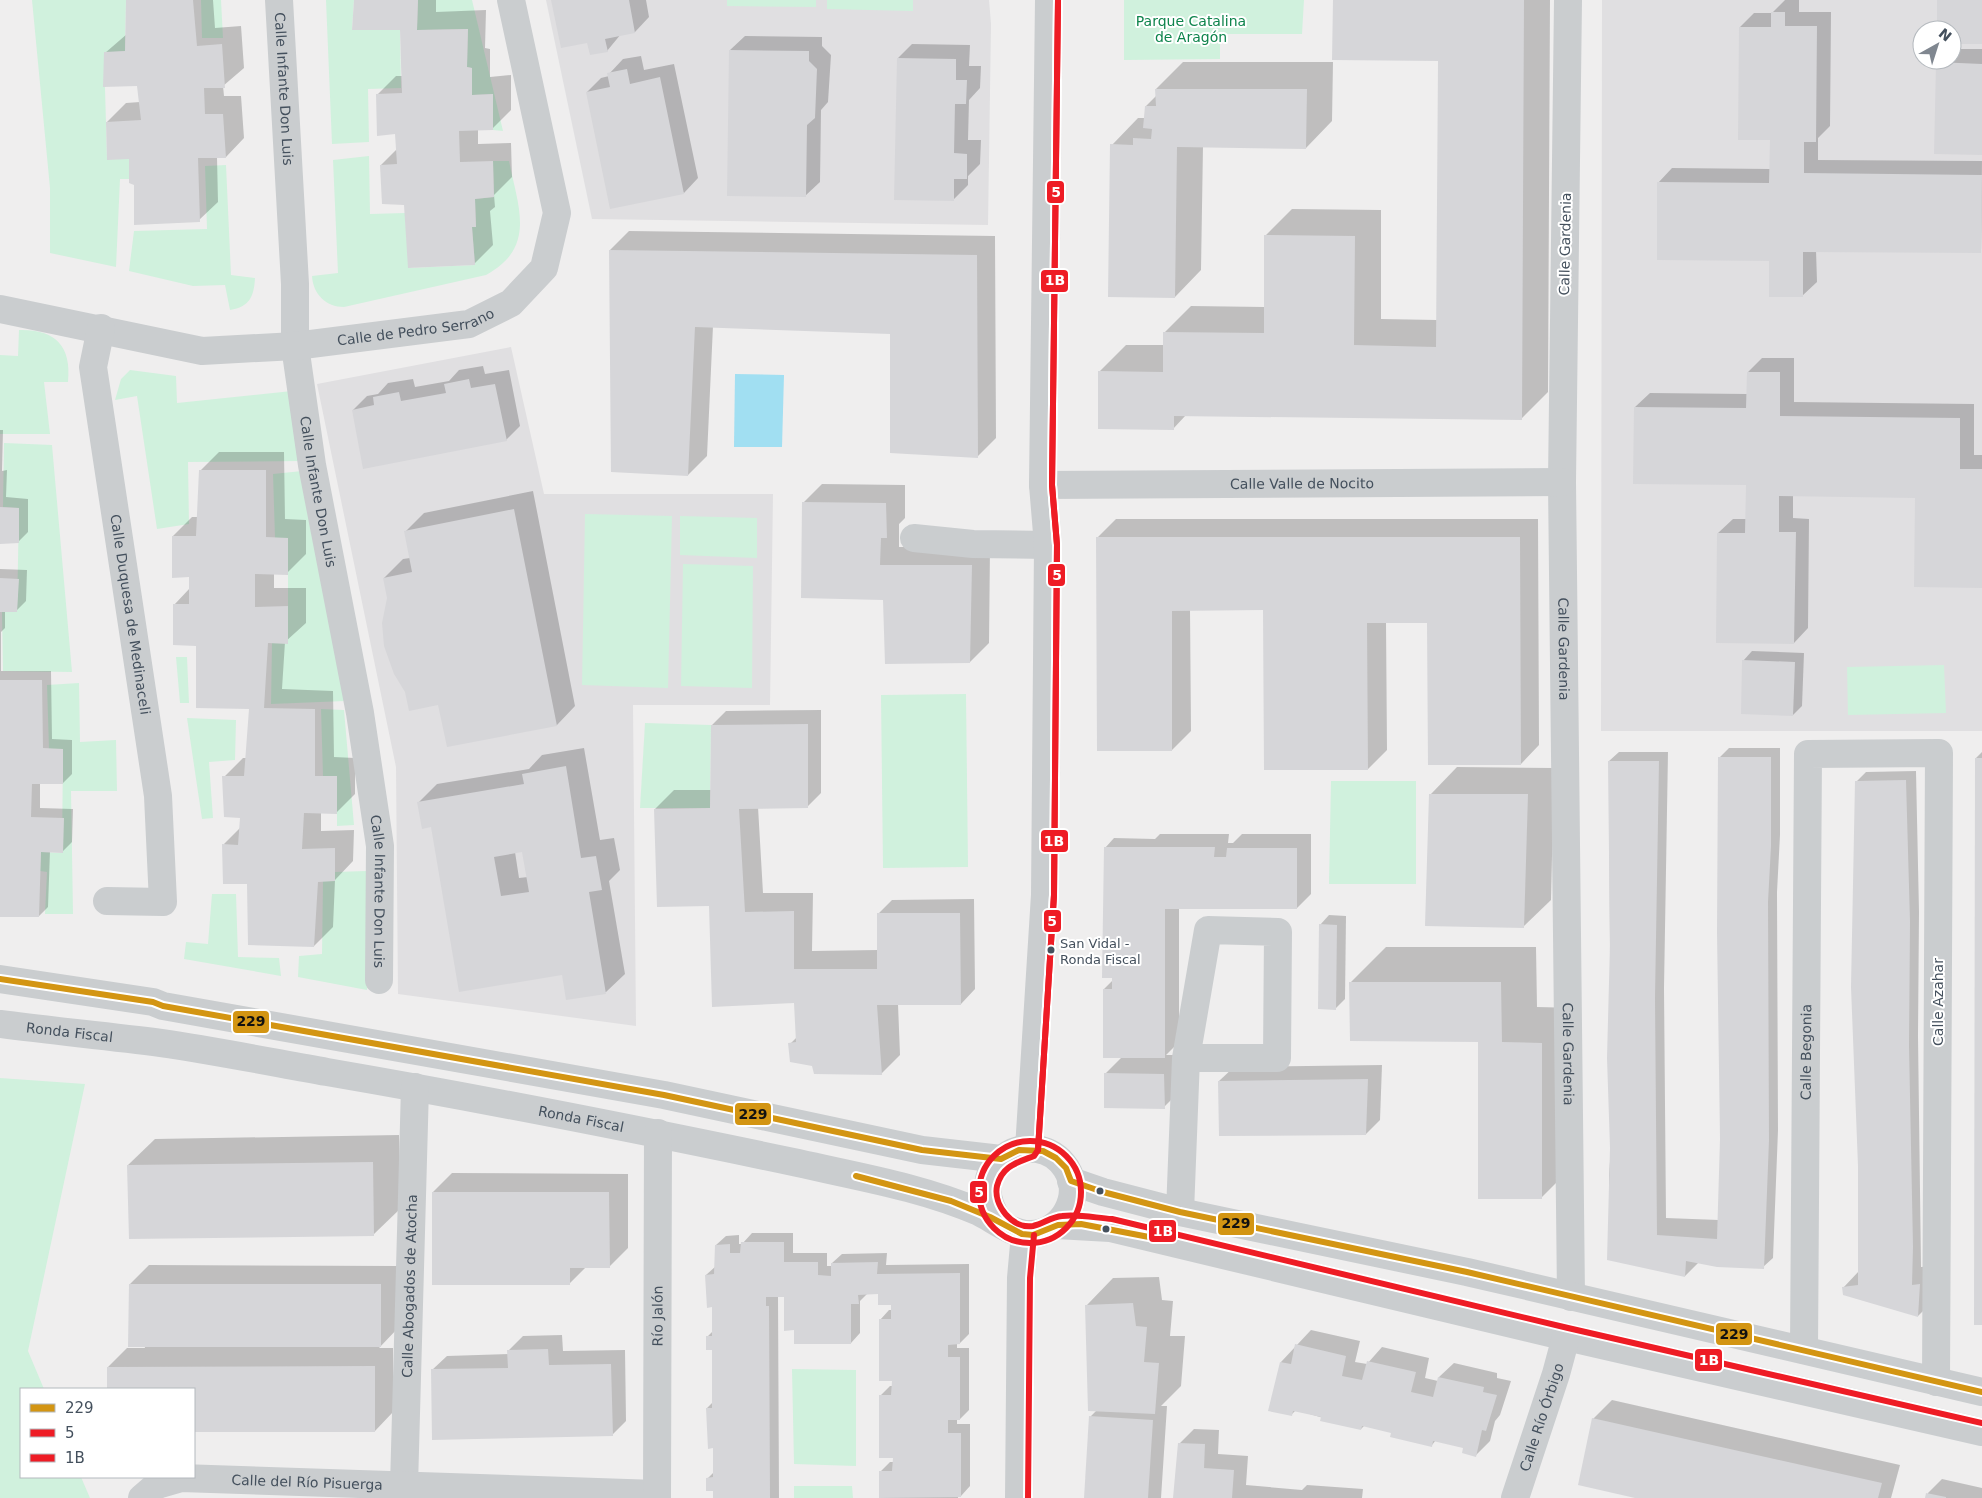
<svg xmlns="http://www.w3.org/2000/svg" width="1982" height="1498" viewBox="0 0 1982 1498" font-family="'DejaVu Sans',sans-serif">
<rect width="100%" height="100%" fill="#efeeee"/>
<g fill="#e0dfe1" fill-rule="evenodd">
<path d="M546,0H989L991,24L988,225L592,219Z"/>
<path d="M1602,0H1982V731H1601ZM1922,30H1952V60H1922Z"/>
<path d="M511,347L544,494H773L770,705H633L636,1026L398,994L396,767L317,384Z"/>
</g>
<g fill="#d0f1dd">
<path d="M32,0H126L125,51L104,53L107,159H129V179H120L116,267L50,253V188Z"/>
<path d="M201,0H221L223,38H202Z"/>
<path d="M326,0H354L352,30H400L401,88L368,89L369,142L332,144Z"/>
<path d="M418,0H472L503,131L493,130L492,94L472,95V68L467,67L468,29L417,30Z"/>
<path d="M727,0H816V7L727,6Z"/>
<path d="M827,0H913V11L827,9Z"/>
<path d="M1124,0H1304L1302,34H1220V59L1124,60Z"/>
<path d="M369,156L370,214L405,213L409,268L475,265L472,227H476L475,199L494,197L493,161H509C518,207 537,247 486,275L344,307C326,307 313,294 312,276L338,273L333,160Z"/>
<path d="M226,165L231,275L255,278C254,296 250,307 230,310L225,285L193,286L129,271L134,231L207,229L205,166Z"/>
<path d="M19,330C54,329 72,345 68,382H44L50,434H0V355L18,356Z"/>
<path d="M130,370L176,376L177,403L292,391L301,461L188,462L189,524L157,529L137,396L115,400L121,379Z"/>
<path d="M4,443L52,445L72,672L3,671L2,612H17L19,508L3,507Z"/>
<path d="M302,471L345,701L271,704L272,643H288V538H275L273,474Z"/>
<path d="M585,514L672,516L668,688L582,685Z"/>
<path d="M680,516L757,518V558L680,555Z"/>
<path d="M683,564L753,566L752,688L681,686Z"/>
<path d="M176,657H187L189,703H180Z"/>
<path d="M1944,665L1946,713L1848,715L1847,667Z"/>
<path d="M79,683L80,742L116,740L117,791H71L73,914H45L47,872L40,871L41,852L62,853L63,750L49,749L47,685Z"/>
<path d="M966,694L968,867L883,868L881,695Z"/>
<path d="M321,709L344,710L354,825L337,826V776H323Z"/>
<path d="M187,718L236,720L235,760L209,762L213,818L202,819Z"/>
<path d="M645,723L711,725L710,808H640Z"/>
<path d="M1331,781H1416V884H1329Z"/>
<path d="M366,871L368,968L367,990L298,977L299,956L322,954L323,881H335V872Z"/>
<path d="M212,894H236L238,957L279,958L281,976L184,959L186,942L208,944Z"/>
<path d="M0,1078L85,1084L28,1351L44,1389H21V1477H81L90,1498H0Z"/>
<path d="M792,1369L856,1370V1466L794,1464Z"/>
<path d="M794,1486H852L853,1498H794Z"/>
</g>
<path fill="#a1dff2" d="M735,374L784,375L782,447H734Z"/>
<g fill="#0003" fill-rule="evenodd">
<path d="M127,0H213L215,28L241,26L244,68L223,86L224,96H241L244,138L226,157H217L218,202L199,220L135,184L131,158L107,122L126,103L140,102L139,85L105,53L127,34Z"/>
<path d="M355,0H436V12L486,10L485,48L490,49V77L511,75V110L492,129L478,130V144L511,143L512,177L494,195L495,207L490,211L493,245L474,264L406,204L381,165L397,149L396,133L377,95L396,76H402L401,28Z"/>
<path d="M552,0H646L649,17L635,32L621,34L607,51L588,41Z"/>
<path d="M1334,0H1550L1548,392L1521,419L1186,415L1173,429L1099,372L1126,345H1164V333L1191,306L1265,307V236L1292,209L1381,210V319L1437,320L1439,60Z"/>
<path d="M1785,0H1799V12H1831L1830,126L1818,138V160L1982,161L1981,251L1816,250L1817,282L1802,296L1770,260L1658,183L1672,168L1771,169V139L1740,27L1754,13H1772Z"/>
<path d="M745,36L822,37V46L831,55L828,102L821,110L820,182L805,196L730,50Z"/>
<path d="M912,44L970,45L969,66H981L980,88L969,100L968,140H981L980,164L968,176V185L953,200L898,58Z"/>
<path d="M1952,49H1982V153L1937,63L1940,60H1952Z"/>
<path d="M641,56L644,70L674,64L698,178L684,193L587,92L601,78L609,76V74L623,59Z"/>
<path d="M1183,62H1333L1332,121L1306,148L1203,146L1201,270L1175,297L1112,145L1138,118H1145L1146,106L1156,96V89Z"/>
<path d="M629,231L995,236L996,438L977,457L892,333L713,326L707,456L688,475L610,250Z"/>
<path d="M1762,358H1794V402L1974,404V455H1982V587L1916,497L1793,495V518L1809,519L1808,628L1794,643L1718,533L1733,519H1747V484L1635,407L1650,393L1748,394V372Z"/>
<path d="M483,366L485,374L509,370L520,426L506,440L353,410L367,396L378,394L388,383L413,379L415,387L449,381L459,370Z"/>
<path d="M0,430H3L2,471L7,470L6,497L28,499V532L18,542H0Z"/>
<path d="M219,452H284L285,519L306,520V554L287,573H274V588H306V623L285,642L282,689L333,691L334,757L355,758V794L336,813L321,812V831L354,830L353,861L335,880L333,927L314,946L248,883L224,844L240,828L241,817L224,777L243,758H247L250,708L197,645L174,605L190,588V576L173,536L192,517H198L200,471Z"/>
<path d="M822,484L905,485V518L899,524V547H990L989,643L970,662L884,599L803,503Z"/>
<path d="M533,491L575,706L557,725L439,704L388,598L384,578L403,559L410,558L405,532L424,513Z"/>
<path d="M1116,519H1538L1539,745L1521,764L1428,622H1386L1387,750L1368,769L1264,609H1190L1191,731L1172,750L1097,538Z"/>
<path d="M0,569L27,570L26,601L16,611L5,610V628L1,632V671H51L52,739L72,740V774L63,783H40V808L73,809L72,842L62,852L50,851L48,907L39,916H0Z"/>
<path d="M1752,651L1804,653L1802,706L1793,715L1743,661Z"/>
<path d="M821,710V793L807,807H758L763,893H813L812,951L878,950V914L892,900L974,899L975,989L961,1004H898L900,1055L881,1074L813,1065L790,1044L797,1037L795,1002L710,904L655,809L674,790H711L712,725L726,711Z"/>
<path d="M584,748L600,840L614,838L620,870L609,881L625,974L606,992L567,998L563,973L432,826L418,803L437,784L529,769L542,755ZM523,851L528,877L519,878L515,852Z"/>
<path d="M1729,748H1780V835L1777,892L1778,1130L1773,1258L1763,1267L1699,1262L1685,1276L1609,1237V1175L1611,1148L1609,761L1619,752H1668L1664,988L1666,1218L1719,1220L1721,1139L1719,758Z"/>
<path d="M1982,752V1323L1976,758Z"/>
<path d="M1457,767L1554,768L1551,900L1524,926L1431,794Z"/>
<path d="M1916,771L1919,912L1918,1036L1921,1267L1938,1266L1937,1297L1918,1316L1843,1288L1859,1271L1856,782L1866,772Z"/>
<path d="M1160,834H1229L1228,843H1233L1242,834H1311V894L1297,908L1179,907V1042L1166,1055H1183V1088L1164,1107L1105,1074L1122,1057L1104,989L1113,980L1105,848L1114,838L1155,839Z"/>
<path d="M1329,915L1346,916L1345,999L1335,1009L1320,925Z"/>
<path d="M1386,947H1536L1537,1007L1578,1008L1577,1162L1541,1198L1480,1041L1350,983Z"/>
<path d="M1382,1065L1380,1120L1366,1134L1219,1081L1234,1067Z"/>
<path d="M399,1135L401,1208L374,1234L128,1165L155,1139Z"/>
<path d="M452,1173L628,1174V1248L609,1267H586L569,1284L433,1192Z"/>
<path d="M752,1233H793V1253H827V1266H832V1263L842,1254L887,1253L886,1265L969,1264V1334L960,1343H957V1348H969V1410L960,1419H957V1424H970V1486L961,1496H958V1498H881V1471L890,1462H894L880,1396L890,1386H893L880,1320L889,1310H893V1303L879,1293H868L860,1301V1333L851,1343L795,1329L785,1295H778L779,1498H714V1490L708,1478L714,1472V1447L707,1408L713,1402V1349L707,1337L713,1331V1306L706,1275L716,1266V1245L726,1236L739,1235V1244H742Z"/>
<path d="M149,1265L400,1266L399,1327L379,1348H393V1412L375,1431H194V1389H108V1367L127,1348H145L130,1284Z"/>
<path d="M1159,1277L1162,1300L1173,1301L1170,1336H1185L1181,1386L1161,1406H1167L1161,1498H1085L1091,1416L1097,1410L1087,1305L1113,1278Z"/>
<path d="M1311,1330L1360,1341L1355,1362L1367,1364L1382,1347L1429,1358L1425,1378L1438,1381L1439,1377L1454,1363L1497,1373V1378L1511,1381L1500,1415L1495,1421L1490,1441L1476,1455L1465,1447L1436,1440L1432,1445L1392,1432L1365,1425L1361,1429L1296,1410L1291,1415L1281,1362Z"/>
<path d="M562,1335L563,1351L625,1350L626,1421L612,1435L432,1370L447,1356L509,1354V1350L523,1336Z"/>
<path d="M1612,1400L1900,1465L1891,1498H1641L1593,1419Z"/>
<path d="M1194,1429L1219,1430L1218,1454L1248,1456L1246,1485L1302,1490L1307,1485L1363,1489L1362,1498H1174L1179,1444Z"/>
<path d="M1942,1479L1982,1488V1498H1927L1928,1493Z"/>
</g>
<g fill="#d6d6d9" fill-rule="evenodd">
<path d="M126,0H193L197,46L222,44L225,88H204L205,114H223L226,158H198L200,222L134,225V185L129,183V159L107,160L106,122L141,120L137,86L103,87L104,52L125,51Z"/>
<path d="M354,0H418L417,30L468,29L467,67L472,68V95L493,94V130L459,131L460,162L493,161L494,197L475,199L476,227H472L475,265L408,268L404,205L382,204L380,165L397,164L395,134L377,136L376,94L402,93L400,30H352Z"/>
<path d="M551,0H629L635,33L605,39L608,52L590,55L587,43L561,48Z"/>
<path d="M1333,0H1524L1522,420L1174,416V430L1098,429V371L1163,372V332L1264,333V235L1355,236L1354,345L1436,347L1438,61L1332,60Z"/>
<path d="M1937,0H1982V44H1952V30H1937Z"/>
<path d="M1771,12H1785V26H1817L1816,142H1804V173L1982,175L1981,253L1803,252V297H1769V261L1657,260V182L1769,183L1770,140H1738L1739,27H1771Z"/>
<path d="M729,50L809,51V61L817,69L815,118L807,125L806,197L727,196Z"/>
<path d="M897,58L956,59V80H967L966,104H955L954,153L967,154V179H954V201L894,200Z"/>
<path d="M1936,62L1982,64V155L1934,154Z"/>
<path d="M627,69L630,84L660,77L684,194L610,209L586,92L610,87L607,73Z"/>
<path d="M1155,89H1307L1306,149L1177,147L1175,298L1108,297L1110,144L1133,145V138L1151,139L1152,129L1143,128L1145,106H1156Z"/>
<path d="M609,250L977,255L978,458L890,453V334L695,327L688,476L611,472Z"/>
<path d="M1747,372H1780V416L1960,418V469H1982V588L1914,587L1915,498L1779,496V532H1796L1794,644L1716,643L1717,533H1745L1746,485L1633,484L1634,407L1746,408Z"/>
<path d="M469,379L471,388L495,384L507,441L363,469L352,410L374,405L373,397L399,392L401,401L446,393L444,384Z"/>
<path d="M199,470H266V537L288,538V575L255,574V607L288,606V644L268,643L264,708L315,709V776H337V814L304,813L302,849L335,848V881L318,882L314,947L248,945L247,884H223L222,844L238,845L240,818L224,817L222,776H244L249,709L196,708V646L173,645V604H189V577L172,578V536H196Z"/>
<path d="M802,502L886,503L887,538H881L880,565H972L970,663L885,664L883,600L801,598Z"/>
<path d="M0,507L19,508V543L0,544Z"/>
<path d="M514,509L557,726L447,747L438,705L409,711L405,692L394,674L384,646L382,623L387,598L383,578L412,572L404,531Z"/>
<path d="M1096,537H1520L1521,765H1428L1427,623H1367L1368,770H1264L1263,610L1172,611V751H1097Z"/>
<path d="M0,578L19,579L17,612H0Z"/>
<path d="M1742,660L1795,662L1793,716L1741,714Z"/>
<path d="M0,680H42L43,748L63,749V784H32L31,817L64,818L63,853L41,852L39,917H0Z"/>
<path d="M808,724V808L739,809L745,912L794,911V969H877V913H960L961,1005H877L882,1075L814,1074L812,1066L790,1062L788,1043L796,1042L794,1003L712,1007L709,906L657,907L654,809L710,808L711,725Z"/>
<path d="M1718,757H1771V846L1768,902L1769,1140L1764,1269L1717,1267L1686,1261L1685,1277L1607,1260L1610,1148L1607,1058L1610,944L1608,761H1659L1655,998L1657,1235L1717,1239L1720,1139L1717,932Z"/>
<path d="M1975,758H1982V1325H1974Z"/>
<path d="M566,766L581,858L596,856L602,890L589,892L606,994L566,1000L562,975L459,992L431,827L422,829L417,802L524,784L522,774ZM522,852L529,892L501,896L494,857Z"/>
<path d="M1906,780L1910,922L1909,1046L1913,1247L1912,1285L1920,1284L1918,1317L1843,1295L1842,1287L1858,1285V1166L1851,987L1855,781Z"/>
<path d="M1429,794H1528L1524,928L1425,926Z"/>
<path d="M1104,847H1215L1214,857H1226L1227,848H1297V909H1165V1058H1103V989H1112V978H1102Z"/>
<path d="M1319,924L1337,925L1336,1010L1318,1009Z"/>
<path d="M1349,982H1501L1502,1042L1542,1043V1199H1478V1042L1350,1041Z"/>
<path d="M1104,1073L1164,1074L1165,1109L1104,1108Z"/>
<path d="M1368,1079L1366,1135L1219,1136L1218,1081Z"/>
<path d="M373,1162L374,1236L129,1239L127,1165Z"/>
<path d="M432,1192H609L610,1268H570V1285H432Z"/>
<path d="M741,1242H784V1262H818V1275L831,1276V1263L878,1262L877,1274L960,1273V1344L948,1345V1357H960V1420H948V1433H961V1497L879,1498V1471H892L893,1458H879V1395H891L892,1381H879V1319H891V1305H878V1294L858,1295L859,1304H851V1344H794V1330L784,1331V1297H766V1306H769L770,1498H713V1491H706V1478L713,1477V1448L708,1449L706,1408H712V1350H706V1336H712V1307L707,1308L705,1275L714,1274L715,1245L730,1244V1253H740Z"/>
<path d="M129,1284H381V1347H128Z"/>
<path d="M1133,1303L1136,1326L1147,1327L1144,1362L1159,1363L1155,1414L1088,1411L1085,1305Z"/>
<path d="M1295,1344L1346,1356L1342,1376L1362,1380L1367,1361L1416,1372L1411,1392L1433,1397L1438,1377L1484,1387L1483,1392L1497,1395L1486,1431L1482,1430L1476,1457L1462,1453L1463,1448L1433,1441L1432,1447L1390,1437L1391,1433L1362,1426L1361,1430L1320,1421L1321,1417L1293,1411L1292,1416L1268,1411L1280,1362L1291,1364Z"/>
<path d="M548,1349L549,1365L611,1364L613,1436L432,1440L431,1369L508,1368L507,1350Z"/>
<path d="M375,1366V1432H194V1389H107V1367Z"/>
<path d="M1089,1416L1153,1420L1148,1498H1084Z"/>
<path d="M1592,1418L1882,1483L1878,1498H1635L1578,1485Z"/>
<path d="M1178,1443L1205,1444L1204,1468L1234,1470L1232,1498H1173Z"/>
<path d="M1926,1493L1946,1497V1498H1925Z"/>
</g>
<g fill="none" stroke-linecap="round" stroke-linejoin="round">
<g stroke="#cacdcf" stroke-width="28">
<path id="s1" d="M279,0L295,284V346L312,465L360,713L380,846L379,980"/>
<path id="s2" d="M1568,0L1562,482L1571,1297"/>
<path id="s3" d="M0,309L202,351L295,346L469,324L511,303L544,268L557,213L511,0"/>
<path id="s4" d="M101,328L93,367L158,796L163,902L107,901"/>
<path id="s5" d="M1043,485L1562,482"/>
<path d="M914,538L973,544L1048,545"/>
<path d="M0,979L153,1002L163,1006L664,1095L922,1150L1001,1159"/>
<path id="s6" d="M0,1024C53,1031 108,1036 161,1043C216,1051 271,1062 327,1072C484,1099 641,1130 798,1163C859,1177 921,1187 979,1212C995,1220 1013,1235 1031,1234C1063,1233 1084,1196 1066,1168C1035,1122 959,1165 999,1221"/>
<path d="M1029,1149L1045,895L1048,545L1043,485L1049,0"/>
<path d="M1071,1181L1103,1192L1180,1212L1467,1272L1982,1392"/>
<path d="M1180,1212L1186,1058L1208,930L1278,932L1277,1058H1186"/>
<path d="M1057,1225L1110,1228L1566,1337L1982,1432"/>
<path id="s7" d="M1804,1350L1808,754L1939,753L1936,1382"/>
<path id="s8" d="M404,1486L415,1087"/>
<path id="s9" d="M142,1498L157,1485L181,1478L657,1494"/>
<path id="s10" d="M657,1498L658,1133"/>
<path d="M1019,1498L1021,1278L1025,1234"/>
<path id="s11" d="M1515,1498L1556,1374L1566,1337"/>
</g>
<g stroke="#fff" stroke-width="10">
<g id="bus-1">
<path d="M0,979L153,1002L163,1006L664,1095L922,1150L1001,1159L1019,1150L1043,1151L1056,1158L1066,1168L1071,1181L1103,1192L1180,1212L1467,1272L1982,1392"/>
<path d="M856,1176L951,1201L990,1217L1022,1234L1033,1235L1058,1225L1081,1224L1149,1237"/>
</g>
</g>
<g stroke="#fff" stroke-width="10">
<g id="bus-2">
<circle cx="1030" cy="1192" r="51"/>
<path d="M1038,1150L1054,895L1057,545L1052,485L1058,0"/>
<path d="M1028,1498L1030,1278L1034,1235"/>
</g>
</g>
<g stroke="#fff" stroke-width="10">
<path id="bus-3" d="M1058,0L1052,485L1057,545L1054,895L1038,1150L1034,1156C1016,1163 1002,1166 997,1186C993,1205 1012,1229 1033,1226C1043,1224 1051,1217 1062,1216C1079,1214 1096,1218 1112,1219L1568,1328L1982,1423"/>
</g>
<use href="#bus-1" stroke="#d39513" stroke-width="6"/>
<use href="#bus-2" stroke="#ee1c25" stroke-width="6"/>
<use href="#bus-3" stroke="#ee1c25" stroke-width="6"/>
</g>
<g fill="#44505d" stroke="#fff" stroke-width="2">
<circle cx="1051" cy="950" r="4.5"/>
<circle cx="1100" cy="1191" r="4.5"/>
<circle cx="1106" cy="1229" r="4.5"/>
</g>
<g text-anchor="middle" dominant-baseline="central" stroke-width="4" stroke-linejoin="round" paint-order="stroke">
<g font-size="13" fill="#44505d" stroke="#fff" text-anchor="start">
<text x="1060" y="943">San Vidal -<tspan x="1060" dy="16">Ronda Fiscal</tspan></text>
</g>
<g font-size="14" fill="#0e844c" stroke="#fff">
<text x="1191" y="21">Parque Catalina<tspan x="1191" dy="16">de Aragón</tspan></text>
</g>
<g font-size="14" fill="#44505d" stroke="#fff">
<text stroke="none"><textPath href="#s1" startOffset="89">Calle Infante Don Luis</textPath></text>
<text transform="translate(1565 244) rotate(-89)">Calle Gardenia</text>
<text stroke="none"><textPath href="#s3" startOffset="422">Calle de Pedro Serrano</textPath></text>
<text stroke="none"><textPath href="#s5" startOffset="259">Calle Valle de Nocito</textPath></text>
<text stroke="none"><textPath href="#s1" startOffset="494">Calle Infante Don Luis</textPath></text>
<text stroke="none"><textPath href="#s4" startOffset="290">Calle Duquesa de Medinaceli</textPath></text>
<text stroke="none"><textPath href="#s2" startOffset="649">Calle Gardenia</textPath></text>
<text stroke="none"><textPath href="#s1" startOffset="899">Calle Infante Don Luis</textPath></text>
<text transform="translate(1938 1002) rotate(-90)">Calle Azahar</text>
<text stroke="none"><textPath href="#s6" startOffset="70">Ronda Fiscal</textPath></text>
<text stroke="none"><textPath href="#s7" startOffset="298">Calle Begonia</textPath></text>
<text stroke="none"><textPath href="#s2" startOffset="1054">Calle Gardenia</textPath></text>
<text stroke="none"><textPath href="#s6" startOffset="589">Ronda Fiscal</textPath></text>
<text stroke="none"><textPath href="#s8" startOffset="200">Calle Abogados de Atocha</textPath></text>
<text stroke="none"><textPath href="#s10" startOffset="182">Río Jalón</textPath></text>
<text stroke="none"><textPath href="#s11" startOffset="85">Calle Río Órbigo</textPath></text>
<text stroke="none"><textPath href="#s9" startOffset="171">Calle del Río Pisuerga</textPath></text>
</g>
</g>
<g stroke="#fff" stroke-width="2">
<rect x="1046" y="180" width="19" height="24" rx="5" fill="#ee1c25"/>
<rect x="1040" y="269" width="29" height="24" rx="5" fill="#ee1c25"/>
<rect x="1047" y="563" width="19" height="24" rx="5" fill="#ee1c25"/>
<rect x="1040" y="829" width="29" height="24" rx="5" fill="#ee1c25"/>
<rect x="1043" y="909" width="19" height="24" rx="5" fill="#ee1c25"/>
<rect x="232" y="1010" width="38" height="24" rx="5" fill="#d39513"/>
<rect x="734" y="1102" width="38" height="24" rx="5" fill="#d39513"/>
<rect x="969" y="1180" width="19" height="24" rx="5" fill="#ee1c25"/>
<rect x="1217" y="1212" width="38" height="24" rx="5" fill="#d39513"/>
<rect x="1148" y="1219" width="29" height="24" rx="5" fill="#ee1c25"/>
<rect x="1715" y="1322" width="38" height="24" rx="5" fill="#d39513"/>
<rect x="1694" y="1348" width="29" height="24" rx="5" fill="#ee1c25"/>
</g>
<g font-size="14" text-anchor="middle" font-weight="bold" fill="#fff">
<text x="1056" y="197">5</text>
<text x="1055" y="285">1B</text>
<text x="1057" y="580">5</text>
<text x="1054" y="846">1B</text>
<text x="1052" y="926">5</text>
<text x="979" y="1197">5</text>
<text x="1163" y="1236">1B</text>
<text x="1709" y="1365">1B</text>
</g>
<g font-size="14" text-anchor="middle" font-weight="bold" fill="#111">
<text x="251" y="1026">229</text>
<text x="753" y="1119">229</text>
<text x="1236" y="1228">229</text>
<text x="1734" y="1339">229</text>
</g>
<rect x="20" y="1388" width="175" height="90" fill="#ffffff" stroke="#b4b9be"/>
<rect x="30" y="1404" width="25" height="8" fill="#d39513" stroke="#b4b9be"/>
<text x="65" y="1413" font-size="15" fill="#44505d">229</text>
<rect x="30" y="1429" width="25" height="8" fill="#ee1c25" stroke="#b4b9be"/>
<text x="65" y="1438" font-size="15" fill="#44505d">5</text>
<rect x="30" y="1454" width="25" height="8" fill="#ee1c25" stroke="#b4b9be"/>
<text x="65" y="1463" font-size="15" fill="#44505d">1B</text>
<g transform="translate(1937 45) rotate(39)"><circle r="24" fill="#ffffff" stroke="#b4b9be"/>
<path d="M0-4L9 19L0 12L-9 19Z" fill="#808790"/>
<text y="-8" font-size="14" font-weight="bold" text-anchor="middle" fill="#44505d">N</text>
</g>
</svg>
